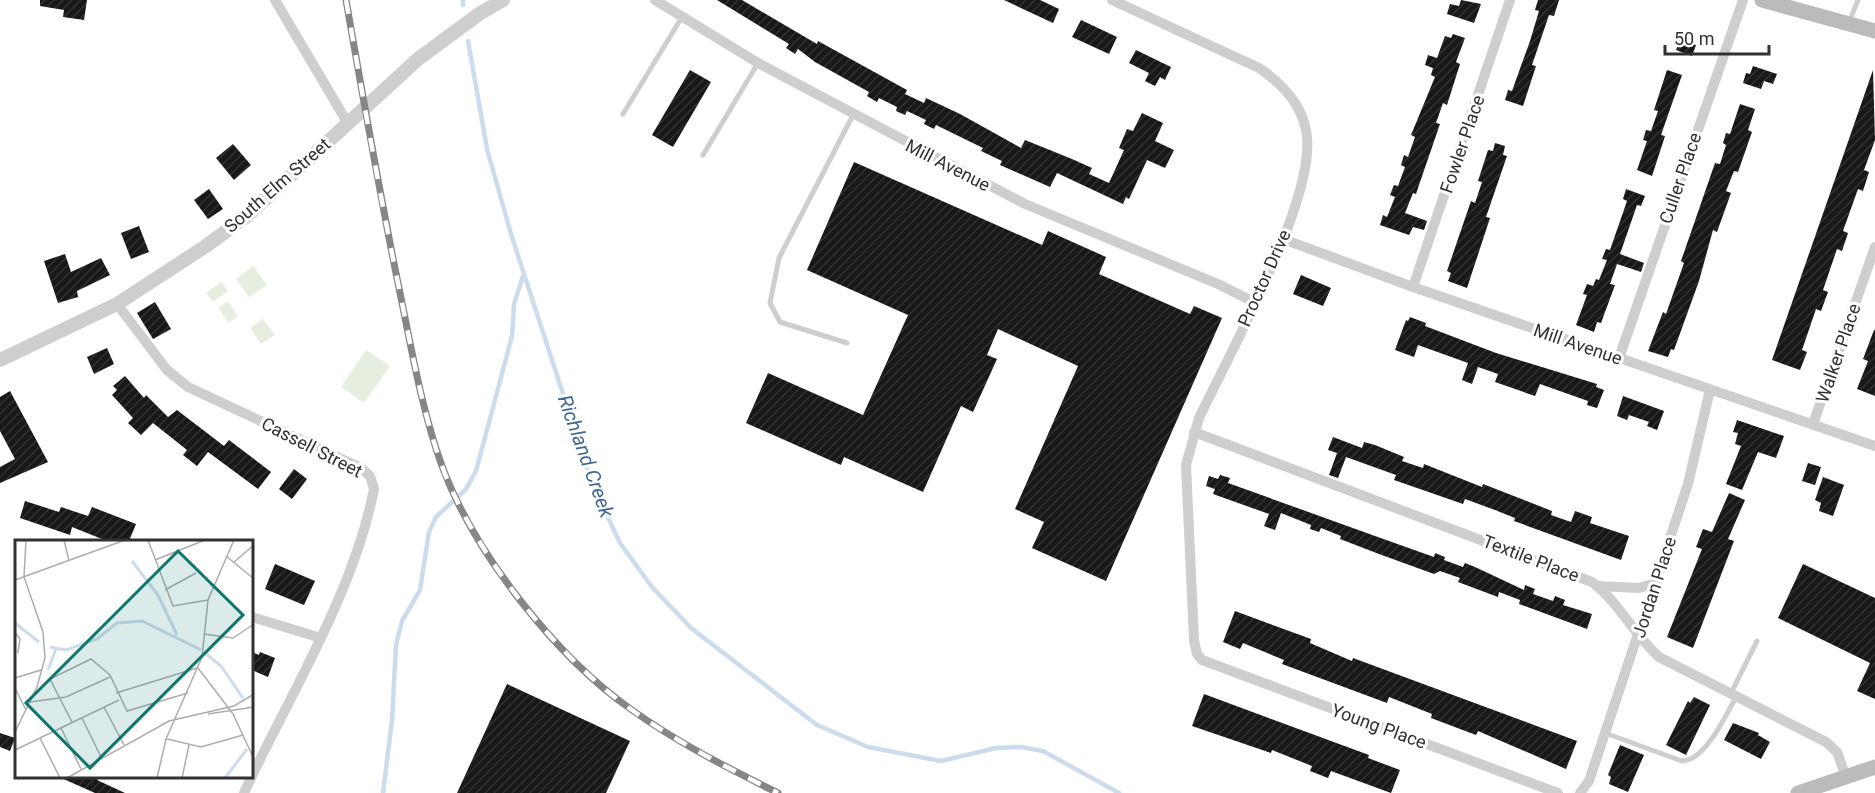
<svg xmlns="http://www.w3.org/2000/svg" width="1875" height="793" viewBox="0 0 1875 793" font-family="Roboto,sans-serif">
<defs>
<pattern id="building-hatch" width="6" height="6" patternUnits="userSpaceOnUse" patternTransform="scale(1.5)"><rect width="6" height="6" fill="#181818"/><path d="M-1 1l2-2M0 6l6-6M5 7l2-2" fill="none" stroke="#313131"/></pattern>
</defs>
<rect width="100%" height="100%" fill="#fff"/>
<g fill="#e6eee0">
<path d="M253,266L267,285L249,297L236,279Z"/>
<path d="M221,282L228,291L213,302L206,293Z"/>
<path d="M228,301L238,316L229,323L218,308Z"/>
<path d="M263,319L275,335L261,344L250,328Z"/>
<path d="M366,350L390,366L364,403L341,387Z"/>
</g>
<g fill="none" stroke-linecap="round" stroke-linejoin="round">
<g stroke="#cddced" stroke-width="4.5">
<path d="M463,0V5"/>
<path d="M468,41L487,149L511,234L593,486L620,543L652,587L691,628L817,725L868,747L941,761L996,748L1021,747L1043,751L1119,793"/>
<path d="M383,793L392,720L396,645L402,621L420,590L429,532L436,517L466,489L476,471L512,336L514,304L523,276"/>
</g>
</g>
<g fill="url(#building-hatch)">
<path d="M40,0H87L84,20L63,17L64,10L40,6Z"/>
<path d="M717,0H742L817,44L818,41L907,90L905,94L924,103L926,98L960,114L1021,148L1025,140L1072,159L1092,168L1089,174L1109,183L1124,150L1119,148L1127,129L1133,131L1142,113L1163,123L1155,141L1174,150L1165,168L1147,160L1129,199L1126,197L1123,204L1057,173L1050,187L1000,165L1002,161L981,151L983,148L936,125L934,129L924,124L926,120L907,111L905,115L896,111L897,107L879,98L877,102L867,96L869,92L815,62L798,49L795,54L786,48L789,44Z"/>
<path d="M1004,0H1040L1059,9L1053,23Z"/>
<path d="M1461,0L1481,4L1474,23L1447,14L1450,4L1459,6Z"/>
<path d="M1538,0H1559L1554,16L1549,15L1532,65L1536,66L1523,106L1505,100L1508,90L1512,91L1530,41L1539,11L1535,10Z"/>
<path d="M1081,20L1117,37L1109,54L1072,37Z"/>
<path d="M1453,34L1465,38L1456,62L1460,64L1447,105L1443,103L1436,123L1440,124L1419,185L1416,194L1413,193L1405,213L1427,221L1424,230L1413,227L1409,235L1380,225L1383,215L1387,217L1395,197L1390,195L1394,185L1398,186L1405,167L1401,165L1404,155L1408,157L1415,137L1411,135L1435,77L1431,75L1433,68L1425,65L1428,55L1437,58L1445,36L1451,38Z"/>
<path d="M1680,39L1696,45L1692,56L1676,50Z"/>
<path d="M1136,50L1171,67L1165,80L1160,77L1155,86L1145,81L1149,73L1129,63Z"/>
<path d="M1753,66L1777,74L1773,84L1764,81L1761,89L1743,83L1746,73L1750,74Z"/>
<path d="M690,70L711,82L673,147L652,135Z"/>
<path d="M1667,70L1682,75L1661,135L1665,136L1652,176L1637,170L1647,141L1643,140L1646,130L1651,131L1658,111L1654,110Z"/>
<path d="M1873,70L1875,140L1864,170L1869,172L1863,191L1858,189L1843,231L1848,233L1842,251L1837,249L1823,290L1828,292L1821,311L1816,309L1802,350L1807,352L1800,370L1772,360Z"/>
<path d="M1740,104L1755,109L1748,130L1752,132L1738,172L1734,171L1726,191L1731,193L1717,232L1713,230L1699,281L1674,350L1671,349L1668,357L1648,351L1663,312L1666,314L1684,263L1681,261L1715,163L1720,164L1726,145L1723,143L1726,133L1730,134Z"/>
<path d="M1495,143L1505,146L1503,155L1507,156L1486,217L1490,218L1467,288L1448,281L1451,273L1447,271L1471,201L1475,203L1482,182L1478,181L1488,150L1493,151Z"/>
<path d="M233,144L251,165L234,180L216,158Z"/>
<path d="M854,162L1042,245L1048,231L1106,257L1099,274L1190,314L1194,306L1222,318L1106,581L1032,548L1044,522L1015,509L1078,366L998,329L987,355L997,359L973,412L961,406L923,492L844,457L841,465L746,423L768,373L863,415L908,315L807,270Z"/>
<path d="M209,189L223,209L208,219L194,200Z"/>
<path d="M1626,189L1645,196L1641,206L1637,205L1620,254L1644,263L1641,272L1617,264L1610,284L1615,285L1601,323L1597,322L1594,332L1576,325L1587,295L1583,294L1587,284L1593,286L1596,279L1599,280L1607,260L1602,259L1606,249L1610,250L1627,201L1623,199Z"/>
<path d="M139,226L149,252L131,259L121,233Z"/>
<path d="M65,254L71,272L101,258L110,275L77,291L78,297L58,303L44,261Z"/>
<path d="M1301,275L1331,288L1323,306L1293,294Z"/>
<path d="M155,302L171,329L153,339L137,313Z"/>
<path d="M1410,317L1426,323L1425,326L1496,353L1597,384L1596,387L1604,390L1597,408L1587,405L1588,401L1540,384L1535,396L1495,382L1498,374L1478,367L1472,384L1462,380L1468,363L1418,345L1414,357L1395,350L1406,320L1408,321Z"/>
<path d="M1874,330H1875V396L1857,389L1868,361L1863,359Z"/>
<path d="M107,348L114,364L94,374L87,357Z"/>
<path d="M125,376L144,398L146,395L168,417L177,410L224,446L229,440L271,472L258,489L208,452L197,466L183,455L187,450L153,423L141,435L128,423L133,418L112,395L117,390L113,386Z"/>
<path d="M10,391L48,462L0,483V467L15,459L0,431V397Z"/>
<path d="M1623,396L1664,411L1657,430L1647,426L1649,422L1629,415L1627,420L1617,416Z"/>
<path d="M1737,420L1784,436L1776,458L1758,452L1742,490L1726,484L1741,446L1735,444L1738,433L1733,432Z"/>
<path d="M1333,437L1362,448L1364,442L1375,445L1404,457L1402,461L1423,468L1424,464L1482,487L1483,484L1552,511L1551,515L1571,522L1575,511L1592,517L1590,523L1629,536L1621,560L1514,521L1515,518L1495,510L1465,499L1463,504L1394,480L1396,475L1346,457L1338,478L1329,475L1337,453L1328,450Z"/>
<path d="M1808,463L1821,467L1815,485L1802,481Z"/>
<path d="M294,469L307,479L292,499L279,489Z"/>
<path d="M1220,475L1230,478L1228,483L1375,536L1434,557L1435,553L1445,557L1444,560L1463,567L1465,563L1475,567L1524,590L1525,585L1535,589L1533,594L1553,601L1555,596L1565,600L1563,605L1592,614L1587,629L1519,604L1520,600L1499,592L1498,597L1458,582L1460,578L1440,571L1434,574L1379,554L1340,539L1341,536L1321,528L1319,532L1310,529L1311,525L1281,513L1275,530L1264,526L1269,514L1213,494L1215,489L1206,486L1209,476L1218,479Z"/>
<path d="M1823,477L1844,485L1833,516L1819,511L1821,503L1815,500Z"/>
<path d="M1729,493L1745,500L1728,539L1734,541L1693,648L1667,637L1702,549L1696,547L1703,529L1712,532Z"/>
<path d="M25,501L59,512L61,507L88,516L92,507L136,524L129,541H107L72,527L70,535L20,518Z"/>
<path d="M275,564L315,581L304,605L265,589Z"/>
<path d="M1803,564L1875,598V699L1857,691L1870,663L1778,618Z"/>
<path d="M1235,611L1311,639L1310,643L1352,661L1353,658L1577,741L1566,769L1478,731L1476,735L1431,718L1432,714L1389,697L1387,703L1282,664L1284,660L1243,643L1240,649L1223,642Z"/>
<path d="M252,652L259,655L260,652L275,658L268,677L252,670Z"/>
<path d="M507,684L630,741L606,793H457Z"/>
<path d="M1204,694L1369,755L1368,758L1400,770L1391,793L1331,771L1328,778L1310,771L1312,766L1272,750L1271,753L1192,726Z"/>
<path d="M1694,697L1710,705L1686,755L1666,745L1688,701L1690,703Z"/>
<path d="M1733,723L1759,733L1758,735L1770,742L1761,759L1724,740Z"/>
<path d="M0,733L15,738L10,751L0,747Z"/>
<path d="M1620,745L1644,755L1628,792L1609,784L1611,777L1608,775Z"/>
<path d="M59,777H99L97,780L125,793H95Z"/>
</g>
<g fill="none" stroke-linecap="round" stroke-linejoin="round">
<g stroke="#cecece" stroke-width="5">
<path d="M1849,22L1858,0"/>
<path d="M623,114L682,17"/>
<path d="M703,155L758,63"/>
<path d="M847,343L780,322L770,303L779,258L853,115"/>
<path d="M1731,693L1757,641"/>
<path d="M1605,733L1682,761C1705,761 1726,715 1736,697"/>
</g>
<g stroke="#cecece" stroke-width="10">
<path d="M275,0L347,122"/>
<path d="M655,0L758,63L1025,204L1218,284L1254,302"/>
<path d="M1112,0L1259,68C1283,84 1304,106 1307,137C1314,202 1229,355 1199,418L1186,465L1194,640L1197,654L1202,660L1558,793"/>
<path d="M1283,239L1413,287L1875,446"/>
<path d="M1413,287L1510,0"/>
<path d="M117,304L167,370L188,387L361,468L370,476L374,489C355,588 295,686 252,776"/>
<path d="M1619,358L1743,0"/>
<path d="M1813,424L1875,247"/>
<path d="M1194,432L1592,582C1620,603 1633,634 1659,657L1826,742L1837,752L1846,777"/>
<path d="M1597,586L1639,588L1656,583"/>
<path d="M252,617L321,638"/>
<path d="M244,793L252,776"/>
<path d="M1580,793L1589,781L1688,484L1710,390"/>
</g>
<path stroke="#cecece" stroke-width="14" d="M0,360L117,304L206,246L248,215L418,59L479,14L503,0"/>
<g stroke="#bbb" stroke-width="15">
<path d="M1762,0L1875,31"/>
<path d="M1798,793L1875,767"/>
</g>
<g stroke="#868686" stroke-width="7">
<path id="rail" d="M346,0C363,98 380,196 400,293C412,351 422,411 442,466C474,553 556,657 632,710C678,743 728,768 778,793"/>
</g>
<use href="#rail" stroke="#fff" stroke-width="4.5" stroke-dasharray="14" stroke-linecap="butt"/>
</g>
<g text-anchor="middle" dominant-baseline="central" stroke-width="6" stroke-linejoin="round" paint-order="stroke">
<g font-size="18" fill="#313131" stroke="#fff">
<text transform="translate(1462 144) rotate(-71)">Fowler Place</text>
<text transform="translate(948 165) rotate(27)">Mill Avenue</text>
<text transform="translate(1680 178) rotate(-71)">Culler Place</text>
<text transform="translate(277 185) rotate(-41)">South Elm Street</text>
<text transform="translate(1264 278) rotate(-66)">Proctor Drive</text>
<text transform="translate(1578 344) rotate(19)">Mill Avenue</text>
<text transform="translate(1838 353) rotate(-71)">Walker Place</text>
<text transform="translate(312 447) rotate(27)">Cassell Street</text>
<text transform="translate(1531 558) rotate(21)">Textile Place</text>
<text transform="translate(1654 587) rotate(-72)">Jordan Place</text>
<text transform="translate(1379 726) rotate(20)">Young Place</text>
</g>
<g font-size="20" font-style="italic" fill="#3e6795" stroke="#fff">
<text transform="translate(586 456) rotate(70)">Richland Creek</text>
</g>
</g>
<g transform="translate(15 540)">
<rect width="238" height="238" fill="#fff"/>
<path fill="none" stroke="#cddced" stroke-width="3" d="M117,21L143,55L162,95M0,83L24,102M35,107L51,110L82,99L102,83L127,81L186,110M190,113L206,126L228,158M33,130L41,109M210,238L232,209"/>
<path fill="none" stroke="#adadad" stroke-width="1.5" d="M49,0L54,21M133,0L158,66L193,60M211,16L239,39M140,20L190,0M219,22L239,5M0,40L110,0M150,50L181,33M0,92L5,99L3,113M189,94L218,98L239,84M183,128L218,174L239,219M0,138L26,130M0,148L11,170M101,153L182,128M15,162L51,157L95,137M89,167L109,205M193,174L239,167M67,178L86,217M57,182L35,139L76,119L95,135L112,171L173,153M46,188L66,229M0,192L22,147L30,118L28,92L9,37L11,0M25,198L45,238M152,199L186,207L228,195M0,210L104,160M52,238L154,181L219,166L239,154M142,238L151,199L187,117L193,60L219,0M167,238L174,205"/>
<path fill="#0f766e" fill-opacity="0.15" stroke="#0f766e" stroke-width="3" d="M163,11L228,75L75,228L11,163Z"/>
<rect width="238" height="238" fill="none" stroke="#313131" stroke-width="3"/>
</g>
<path d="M1665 45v9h104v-9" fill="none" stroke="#313131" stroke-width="3"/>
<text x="1674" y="45" font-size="18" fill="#313131" stroke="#ffffff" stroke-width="4.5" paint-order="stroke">50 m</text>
</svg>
